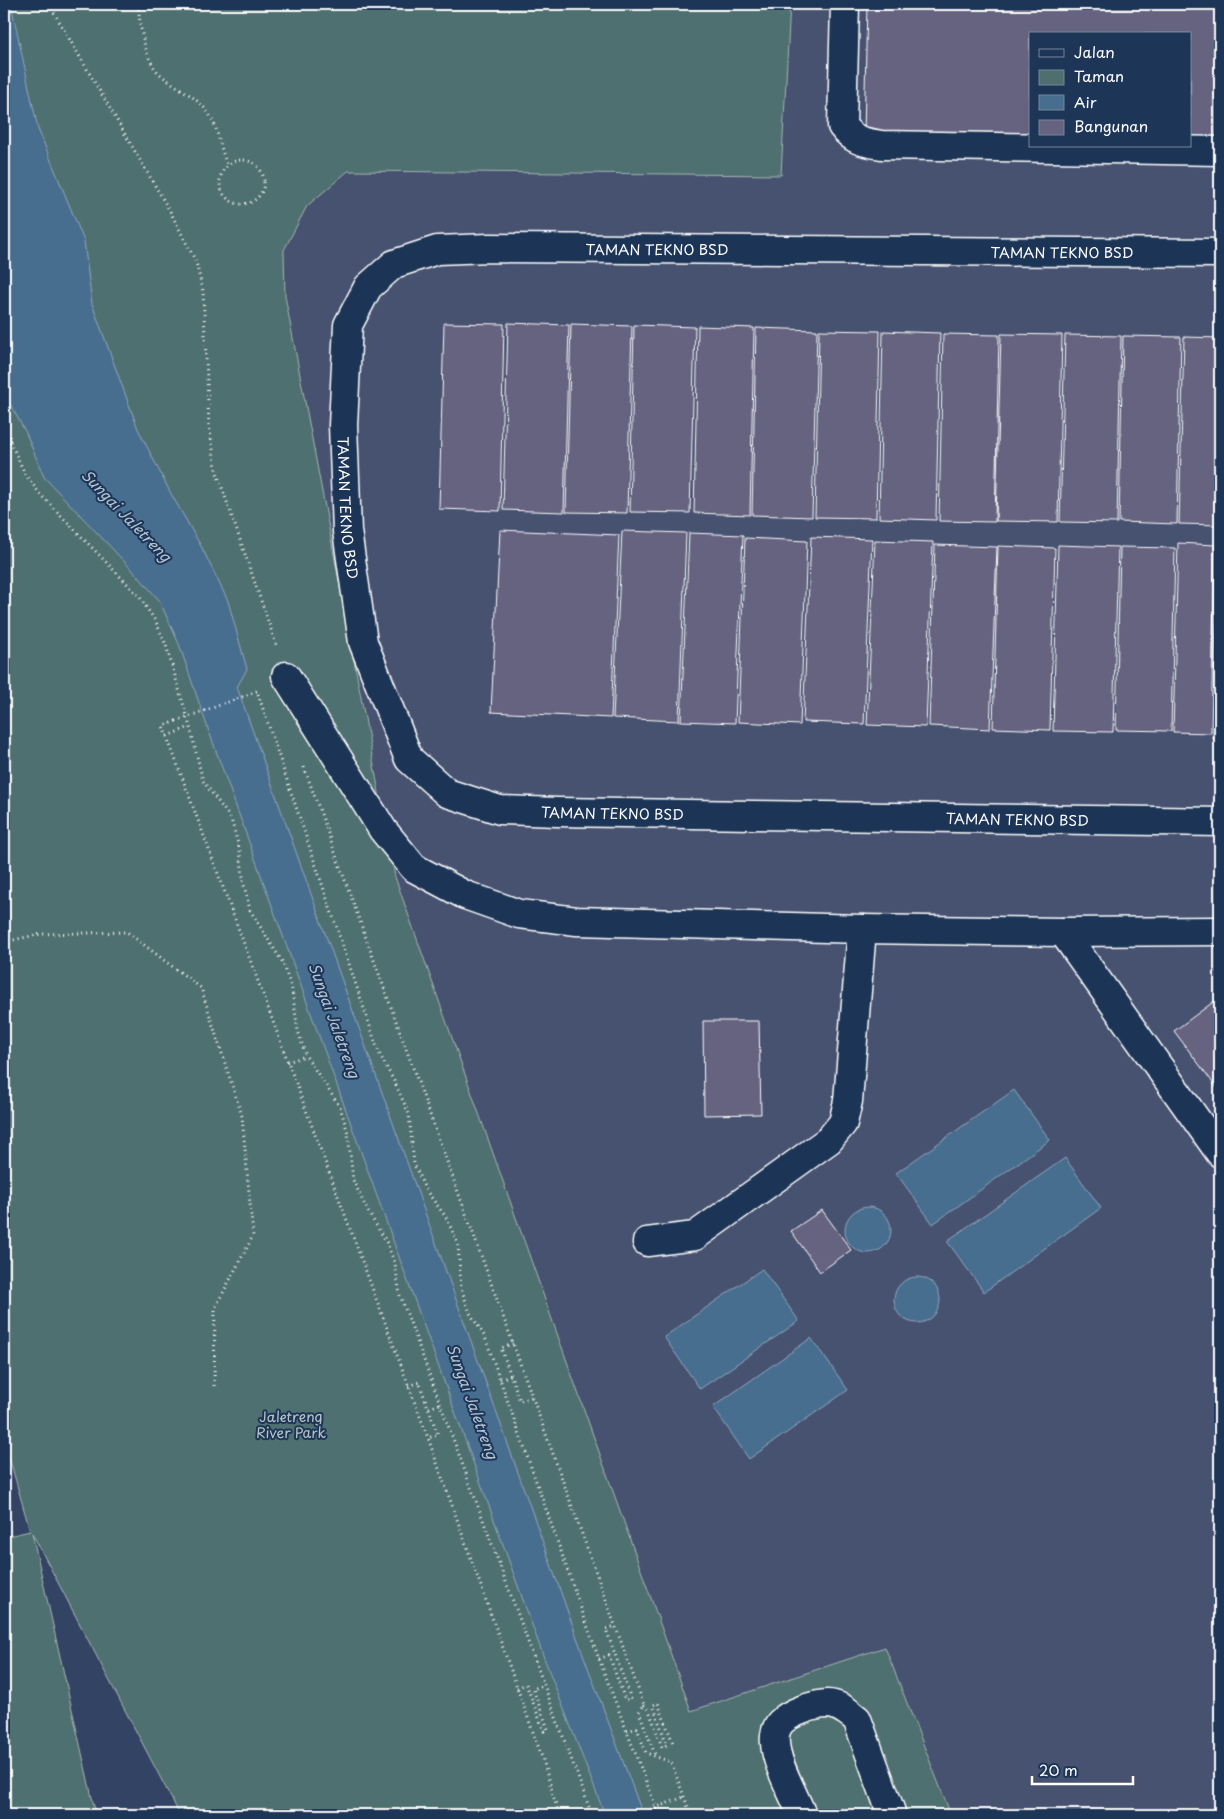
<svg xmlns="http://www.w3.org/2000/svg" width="1224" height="1819" viewBox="0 0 1224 1819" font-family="'Playpen Sans',sans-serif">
<rect width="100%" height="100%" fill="#334364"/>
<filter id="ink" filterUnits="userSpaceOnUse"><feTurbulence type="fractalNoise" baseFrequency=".02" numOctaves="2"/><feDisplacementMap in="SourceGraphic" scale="10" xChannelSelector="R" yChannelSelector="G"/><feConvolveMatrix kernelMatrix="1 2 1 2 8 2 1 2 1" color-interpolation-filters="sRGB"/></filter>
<g filter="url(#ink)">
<path fill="#465170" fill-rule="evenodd" d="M790,4H1220V1815H951L885,1647L691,1712L395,877L285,296L284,250L307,206L348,171L781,175ZM1030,34H1190V146H1030Z"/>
<path fill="#4f6f6f" stroke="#a7b7b7" d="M4,4H790L781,175L348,171L307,206L284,250L285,296L395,877L691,1711L885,1647L951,1815H180L32,1533L96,1815H4V1537L30,1531L4,1439Z"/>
<g fill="#476e8f" stroke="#91a8bc">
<path d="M4,4H11L38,129L84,241L92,304L138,429L170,492L202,548L228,601L247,669L237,687L580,1646L643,1815H605L544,1658L207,726L179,644L159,600L139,577L44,477L26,433L4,393Z"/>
<path d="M1014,1090L1050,1140L933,1224L896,1173Z"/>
<path d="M1065,1158L1101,1208L984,1292L947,1241Z"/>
<circle cx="868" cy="1230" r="23"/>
<path d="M762,1269L799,1321L700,1389L664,1337Z"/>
<circle cx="917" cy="1300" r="23"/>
<path d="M811,1338L848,1390L749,1459L713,1407Z"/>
</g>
<g fill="#666381" stroke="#fff">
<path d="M867,4H1220L1219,145H1190V34H1030V139L864,134Z"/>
<path d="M444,323L504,324L500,511L439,509Z"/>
<path d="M508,323L569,325L564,512L503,510Z"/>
<path d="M571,324L632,326L627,513L566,512Z"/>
<path d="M634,325L695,327L690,513L630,512Z"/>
<path d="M698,326L754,328L750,515L694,513Z"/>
<path d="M756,328L817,330L812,517L752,515Z"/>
<path d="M819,330L880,331L876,518L815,517Z"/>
<path d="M883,331L940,333L936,520L879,518Z"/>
<path d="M943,334L999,335L995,522L939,521Z"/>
<path d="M1001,334L1062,335L1058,522L996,521Z"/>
<path d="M1065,335L1121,336L1117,523L1060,522Z"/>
<path d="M1123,336L1181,337L1177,524L1119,522Z"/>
<path d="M1184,337L1220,338V525L1179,524Z"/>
<path d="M500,530L619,535L611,718L491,712Z"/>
<path d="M622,531L686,533L679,721L613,718Z"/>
<path d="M689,533L743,535L735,723L681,721Z"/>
<path d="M811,537L872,539L864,724L803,722Z"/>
<path d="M745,538L807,541L800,725L738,722Z"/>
<path d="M875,540L933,542L926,727L867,725Z"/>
<path d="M1218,541H1220V739H1213Z"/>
<path d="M1178,543L1215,545L1211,733L1173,732Z"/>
<path d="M935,545L997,547L990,729L929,726Z"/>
<path d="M1058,545L1118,547L1113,732L1053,731Z"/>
<path d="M998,546L1055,548L1050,730L993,728Z"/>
<path d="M1120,547L1175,548L1171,731L1116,730Z"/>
<path d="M1220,997V1092L1174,1031Z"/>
<path d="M703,1021H759L761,1114L704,1115Z"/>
<path d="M822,1210L851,1250L820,1272L791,1231Z"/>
</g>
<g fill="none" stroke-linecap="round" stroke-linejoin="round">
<g stroke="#fff" stroke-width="31">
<g id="minor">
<path d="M845,4L842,126C854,141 863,142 882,145L1220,151"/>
<path id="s1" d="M1220,253L489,248L437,250L394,264L368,287L348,325L343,425L347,531L363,642L409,759L447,793L500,810L557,812L1220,822"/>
<path d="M286,676L383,830L414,868L465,895L519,914L577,921L862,929"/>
<path d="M1063,932L1220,1153"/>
<path d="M647,1242L695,1236L829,1140L843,1123L848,1101L862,929L1063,932L1220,931"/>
<path d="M802,1815C794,1795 776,1764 775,1743C774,1736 776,1727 781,1722C789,1713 815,1704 827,1704C839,1704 848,1712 857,1719L892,1815"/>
</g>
</g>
<g stroke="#fff" stroke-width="3" stroke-dasharray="1 4" stroke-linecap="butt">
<path d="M49,4L171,213L196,262L203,291L209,425L217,473L277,647"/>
<path d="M138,4C140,25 144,61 161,75C178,89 197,96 209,114C218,127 220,149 227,164"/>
<path d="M228,4L229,7"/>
<circle cx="242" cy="182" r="22"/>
<path d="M4,428L25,474L40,494L139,596L156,622L166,645L190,727L203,781L231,819L240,851L244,885L250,910L283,963L292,990L298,1031L306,1056L340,1107L348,1133L353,1180L367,1210L386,1241L395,1264L400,1295L592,1815"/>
<path d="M258,694L379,1053L395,1083L409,1114L414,1164L425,1189L446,1217L458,1244L461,1288L470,1313L485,1337L599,1659L659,1815"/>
<path d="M242,697L259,690"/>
<path d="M176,721L163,726L428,1438L543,1760L559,1815"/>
<path d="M167,736L190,727"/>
<path d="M304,767L644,1705L639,1712L656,1757"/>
<path d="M4,942L41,934L127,932L201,988L242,1116L253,1236L215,1308L214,1389"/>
<path d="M287,1062L306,1056"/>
<path d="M513,1344L501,1348L520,1401L532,1397"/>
<path d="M500,1379L511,1375"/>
<path d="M408,1386L419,1382L438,1435L428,1438"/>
<path d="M429,1408L440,1404"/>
<path d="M599,1659L609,1655L625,1700L631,1699L606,1629L616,1626"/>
<path d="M517,1688L526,1684L544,1731L548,1729L533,1689L544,1685"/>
<path d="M644,1705L649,1710L662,1747L667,1745L653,1705L658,1703L673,1743"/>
<path d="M627,1731L637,1728L646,1753L671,1762L691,1815"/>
<path d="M663,1805L684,1797"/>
</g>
<use href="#minor" stroke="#1d3557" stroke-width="28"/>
<g stroke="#fff" stroke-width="3" stroke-dasharray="1 4" stroke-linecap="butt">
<path d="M176,721L242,697"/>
<path d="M636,1815L663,1805"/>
</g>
</g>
</g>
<g text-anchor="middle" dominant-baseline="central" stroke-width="4" stroke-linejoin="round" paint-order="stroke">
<g font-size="14" fill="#fff" stroke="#1d3557">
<text x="657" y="249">TAMAN TEKNO BSD</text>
<text x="1062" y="252">TAMAN TEKNO BSD</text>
<text stroke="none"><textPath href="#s1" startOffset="1089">TAMAN TEKNO BSD</textPath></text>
<text stroke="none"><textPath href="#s1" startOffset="1569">TAMAN TEKNO BSD</textPath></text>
<text stroke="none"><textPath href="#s1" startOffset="1974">TAMAN TEKNO BSD</textPath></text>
</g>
<g font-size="14" fill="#b9c5c5" stroke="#1d3557">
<text x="291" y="1416">Jaletreng<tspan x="291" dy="16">River Park</tspan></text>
</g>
<g font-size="15" font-style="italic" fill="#b5c5d2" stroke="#1d3557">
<text transform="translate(127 515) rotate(46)">Sungai Jaletreng</text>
<text transform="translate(335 1020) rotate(70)">Sungai Jaletreng</text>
<text transform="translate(473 1401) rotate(70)">Sungai Jaletreng</text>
</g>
</g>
<rect width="1224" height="1819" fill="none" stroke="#1d3557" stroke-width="20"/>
<rect x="10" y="10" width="1204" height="1799" fill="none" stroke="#fff" stroke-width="2" filter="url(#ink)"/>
<rect x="1029" y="32" width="162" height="115" fill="#1d3557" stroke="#77869a"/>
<rect x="1039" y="49" width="25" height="8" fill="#1d3557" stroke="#77869a"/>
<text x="1074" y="58" font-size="15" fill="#ffffff">Jalan</text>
<rect x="1039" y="70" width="25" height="15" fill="#4f6f6f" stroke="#77869a"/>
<text x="1074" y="82" font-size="15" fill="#ffffff">Taman</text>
<rect x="1039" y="95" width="25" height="15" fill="#476e8f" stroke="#77869a"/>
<text x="1074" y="108" font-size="15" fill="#ffffff">Air</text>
<rect x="1039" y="120" width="25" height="15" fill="#666381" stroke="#77869a"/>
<text x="1074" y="132" font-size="15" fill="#ffffff">Bangunan</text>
<path d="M1032 1776v8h101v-8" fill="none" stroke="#ffffff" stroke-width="2.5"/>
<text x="1039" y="1776" font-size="15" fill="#ffffff" stroke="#1d3557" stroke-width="4" paint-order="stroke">20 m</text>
</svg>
